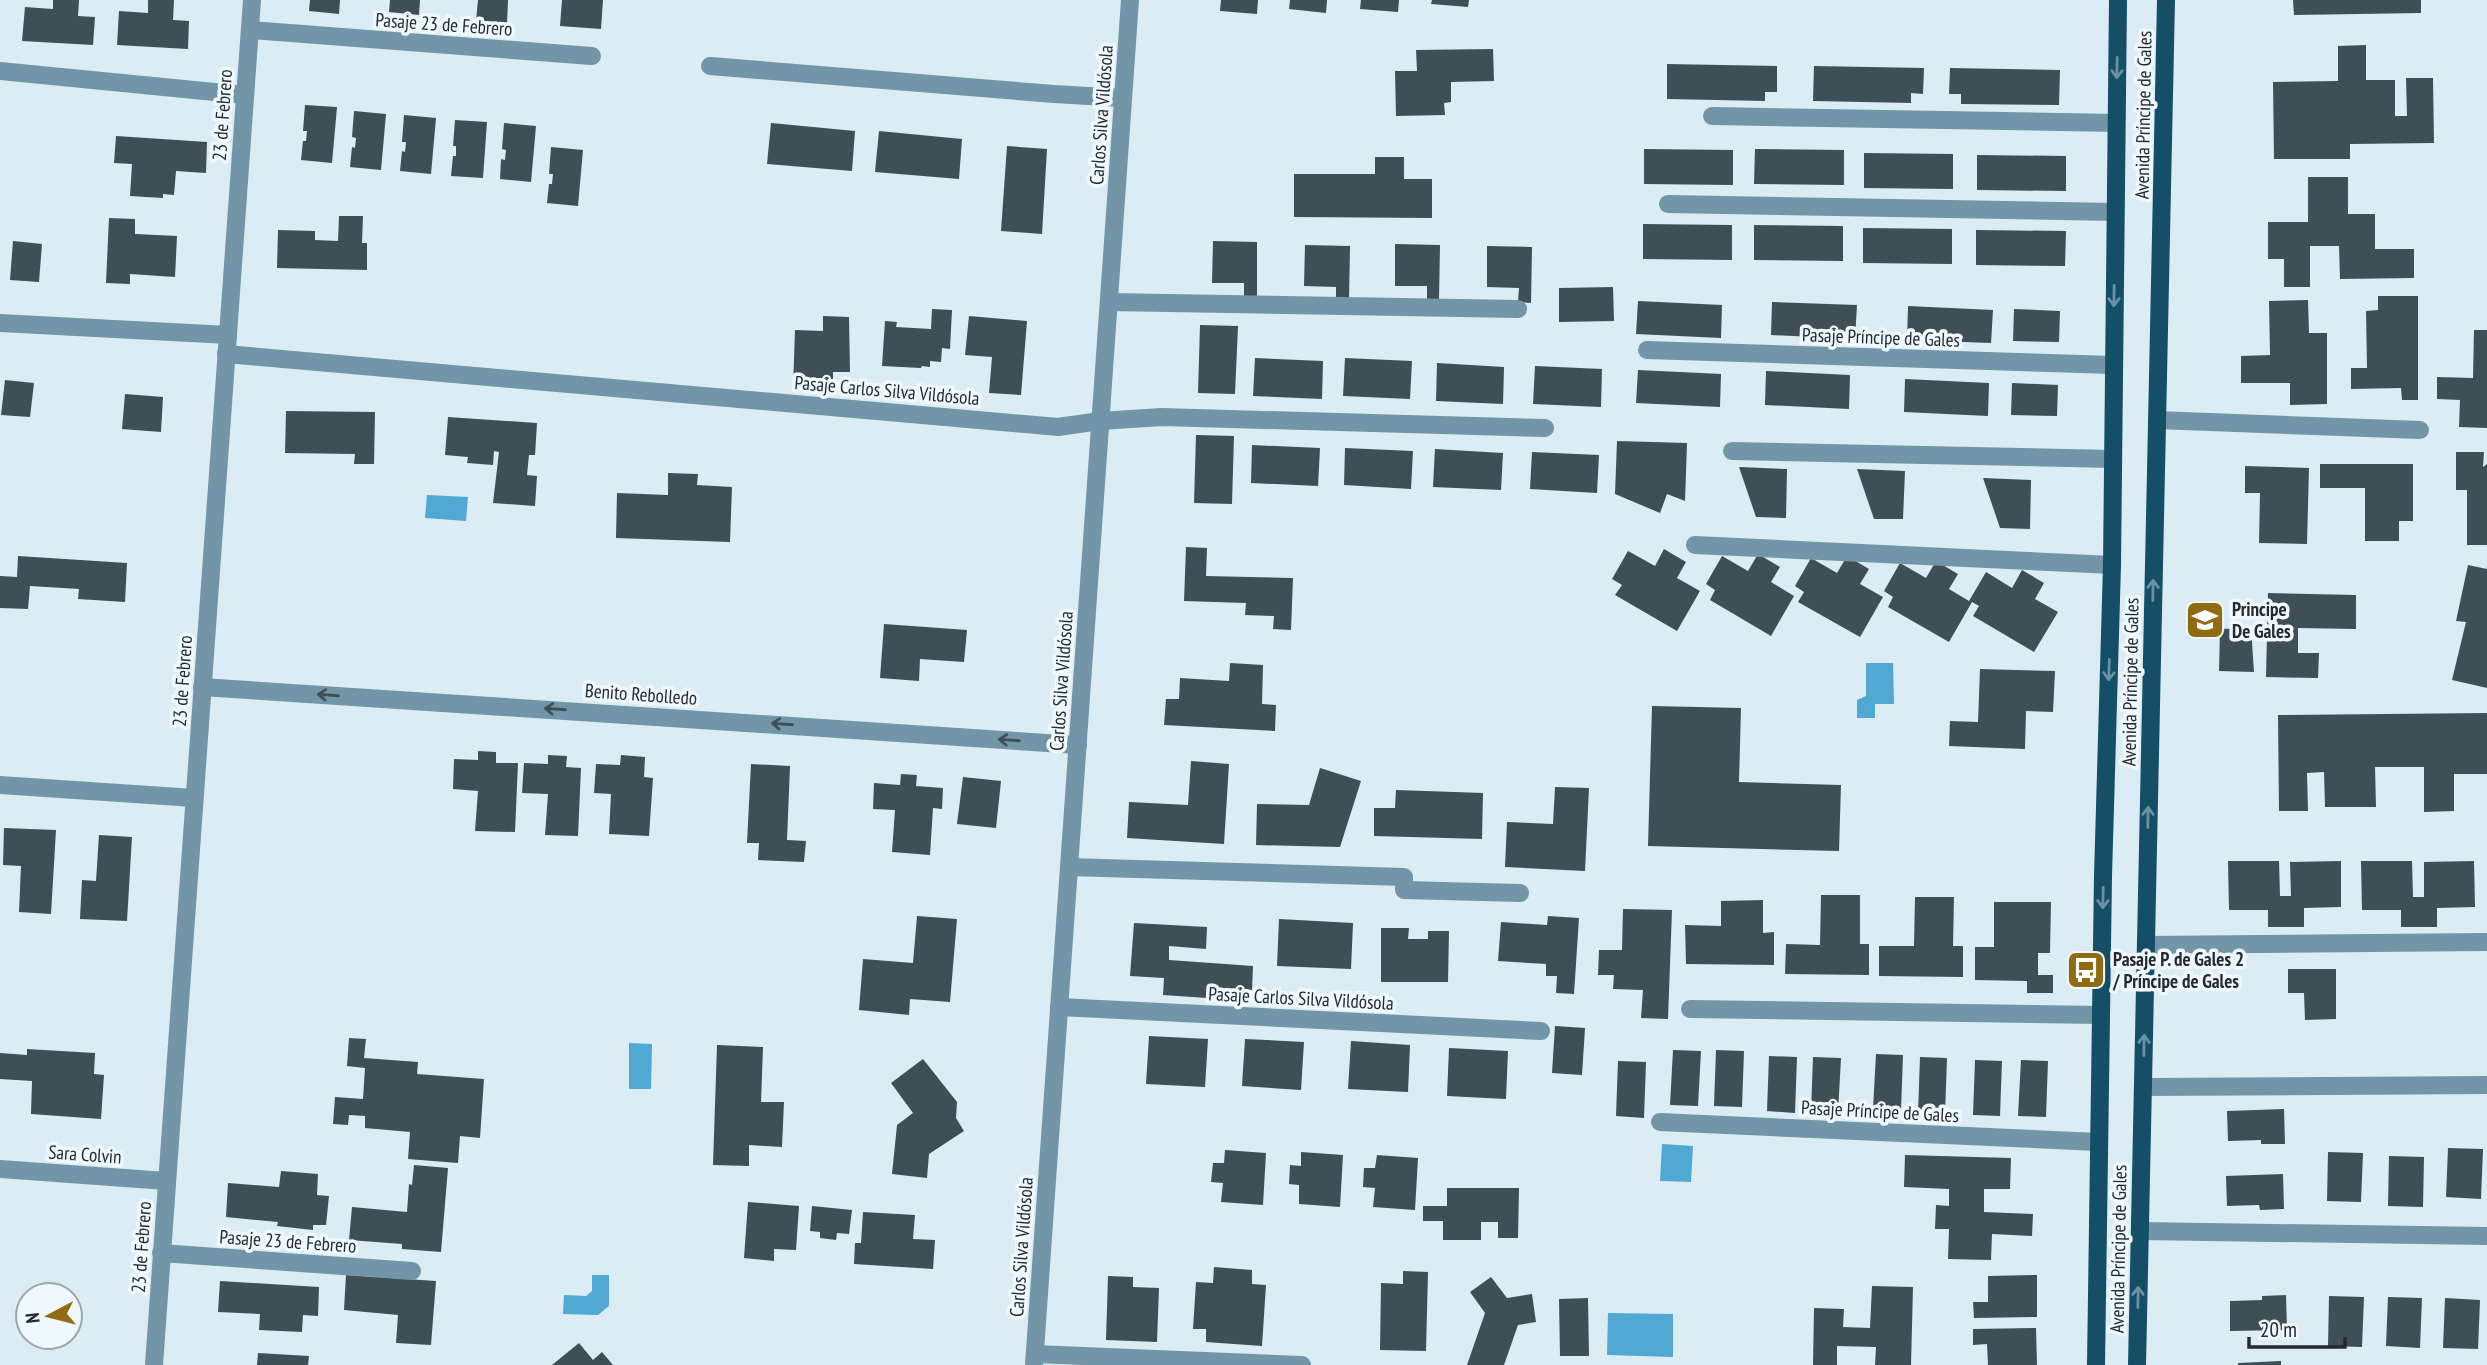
<svg xmlns="http://www.w3.org/2000/svg" width="2487" height="1365" viewBox="0 0 2487 1365" font-family="'PT Sans Narrow',sans-serif">
<rect width="100%" height="100%" fill="#dbecf5"/>
<g fill="#50a8d3">
<path d="M427,495L468,497L466,521L425,518Z"/>
<path d="M1866,663H1893L1894,704H1875V718H1857V700L1866,696Z"/>
<path d="M629,1043L652,1044L651,1089H629Z"/>
<path d="M1662,1144L1693,1146L1691,1182L1660,1181Z"/>
<path d="M592,1275H609V1306L598,1315L563,1314L564,1295L586,1296L592,1291Z"/>
<path d="M1608,1313L1673,1314V1357L1607,1355Z"/>
</g>
<g fill="#404e55">
<path d="M53,0H79L78,16L95,17L93,45L22,41L25,7L53,9Z"/>
<path d="M148,0H174L173,20L189,21L188,49L117,45L119,11L148,13Z"/>
<path d="M310,0H340L339,14L309,11Z"/>
<path d="M390,0H420L419,15L389,12Z"/>
<path d="M478,0H508L507,23L476,21Z"/>
<path d="M562,0H603L601,29L560,26Z"/>
<path d="M1221,0H1258L1257,14L1220,11Z"/>
<path d="M1290,0H1327L1326,13L1289,9Z"/>
<path d="M1361,0H1399L1398,12L1360,9Z"/>
<path d="M1432,0H1469L1468,7L1431,4Z"/>
<path d="M2293,0H2421V13L2294,15Z"/>
<path d="M2366,45V80H2395V116H2407L2406,78H2433L2434,143L2350,144V159H2274L2273,82L2338,81V46Z"/>
<path d="M1493,49L1494,81L1451,82V102L1444,103L1445,115L1396,116L1395,71H1417L1416,50Z"/>
<path d="M1667,64L1777,66V92H1765V101L1667,99Z"/>
<path d="M1814,66L1924,68L1923,94L1911,93V103L1813,101Z"/>
<path d="M1950,68L2060,70L2059,105L1961,104V94H1949Z"/>
<path d="M305,105L337,107L332,163L301,160L303,141H306L307,131H303Z"/>
<path d="M354,111L386,114L381,170L350,167L352,147L355,148L356,138L352,137Z"/>
<path d="M404,115L436,118L431,174L400,171L402,151L405,152L406,142H402Z"/>
<path d="M455,120L487,122L483,178L451,176L453,156H456V146H453Z"/>
<path d="M504,123L536,126L531,182L500,179L501,159L505,160L506,150L502,149Z"/>
<path d="M771,123L855,131L852,171L767,164Z"/>
<path d="M879,131L962,139L959,179L875,172Z"/>
<path d="M116,136L207,142L206,173L176,171L174,195L163,194V198L130,196L132,164L114,163Z"/>
<path d="M1007,146L1047,149L1042,234L1001,231Z"/>
<path d="M551,147L583,150L578,206L547,203L549,184H552L553,174H549Z"/>
<path d="M1644,149L1733,150V185L1644,184Z"/>
<path d="M1755,149L1844,150V185L1754,184Z"/>
<path d="M1864,153L1953,154V189L1864,188Z"/>
<path d="M1977,155L2066,156V191L1977,190Z"/>
<path d="M1375,157H1404V179H1432V218L1294,217V174H1375Z"/>
<path d="M2308,177H2348V214H2375V249H2414V278L2340,279L2339,246H2310V287H2284V259H2268V222H2308Z"/>
<path d="M339,216H363L362,243H367V270L277,268L278,230L315,231V240L338,241Z"/>
<path d="M109,218L135,219V234L177,236L175,277L130,274V284L106,283Z"/>
<path d="M1643,224L1732,225V260L1643,259Z"/>
<path d="M1754,225L1843,226V261L1754,260Z"/>
<path d="M1863,228L1952,229V264L1863,263Z"/>
<path d="M1976,230L2066,231L2065,266L1976,265Z"/>
<path d="M13,241L42,244L39,282L10,280Z"/>
<path d="M1213,241L1257,242V298H1244V283H1212Z"/>
<path d="M1395,244L1440,245L1439,301H1427V286H1395Z"/>
<path d="M1305,245L1350,246L1349,301H1336V287L1304,286Z"/>
<path d="M1487,246L1532,247L1531,303L1518,302L1519,288L1487,287Z"/>
<path d="M1613,287L1614,321L1559,322V288Z"/>
<path d="M2378,296H2418V400H2402L2401,388L2351,389V368H2367L2366,311L2378,310Z"/>
<path d="M2308,300L2309,333H2327V404L2290,405V383H2241V356L2270,355L2269,301Z"/>
<path d="M1638,301L1722,305L1721,338L1636,334Z"/>
<path d="M1772,302L1857,305L1855,339L1771,335Z"/>
<path d="M1908,306L1993,310L1991,343L1907,340Z"/>
<path d="M932,309L952,310L950,349L942,348L941,362L930,361V367L922,366L921,368L882,366L885,321L897,322L896,327L931,329Z"/>
<path d="M2014,309L2060,311L2059,342L2013,341Z"/>
<path d="M823,316L849,317L850,372H833V390L793,389L795,330L823,331Z"/>
<path d="M969,316L1027,321L1021,395L989,393L992,357L965,355Z"/>
<path d="M1200,325L1238,326L1235,394L1198,393Z"/>
<path d="M2474,330H2487V428L2459,427L2460,400L2437,399V377L2473,378Z"/>
<path d="M1255,358L1323,361L1322,399L1253,396Z"/>
<path d="M1345,358L1412,361L1410,399L1343,396Z"/>
<path d="M1437,363L1504,367L1503,404L1436,401Z"/>
<path d="M1535,366L1602,369L1601,407L1533,404Z"/>
<path d="M1638,370L1721,374L1720,407L1636,403Z"/>
<path d="M1766,371L1850,375L1849,409L1765,405Z"/>
<path d="M1905,379L1989,383L1988,416L1904,412Z"/>
<path d="M5,380L34,383L30,417L1,415Z"/>
<path d="M2012,383L2058,385L2057,416L2011,415Z"/>
<path d="M125,394L163,397L161,432L122,429Z"/>
<path d="M286,411L375,412L374,464H354L355,454L285,453Z"/>
<path d="M448,417L537,423L535,455H529L527,475L537,476L535,506L493,503L499,452L494,451L493,465L467,463L468,457L445,455Z"/>
<path d="M1196,435L1234,436L1232,504L1194,503Z"/>
<path d="M1617,441L1687,443L1685,501L1667,494L1660,513L1615,494Z"/>
<path d="M1252,445L1320,448L1318,486L1251,483Z"/>
<path d="M1345,448L1413,451L1411,489L1344,485Z"/>
<path d="M1435,449L1503,453L1501,490L1433,487Z"/>
<path d="M1532,452L1599,455L1597,493L1530,489Z"/>
<path d="M2456,452H2484L2483,467L2487,464V545H2467V490H2456Z"/>
<path d="M2320,464H2413V521H2399V541H2365V488H2320Z"/>
<path d="M2245,466L2309,468L2307,544L2259,543L2260,493H2245Z"/>
<path d="M1739,467L1787,469L1786,518L1756,517Z"/>
<path d="M1857,469L1905,471L1903,519H1874Z"/>
<path d="M668,473L698,474L697,485L732,487L730,542L616,538L617,493L668,495Z"/>
<path d="M1983,478L2031,480L2030,529L2000,528Z"/>
<path d="M1186,547L1207,548L1206,576L1293,578L1291,630L1273,629L1274,616L1245,615L1246,603L1184,601Z"/>
<path d="M1664,549L1686,562L1677,578L1700,591L1677,631L1615,595L1622,585L1612,579L1628,551L1655,566Z"/>
<path d="M1758,554L1780,567L1771,582L1794,596L1771,636L1710,600L1715,590L1706,584L1722,556L1748,571Z"/>
<path d="M18,556L127,563L125,602L78,599L79,589L30,586L28,609L0,608V576L17,577Z"/>
<path d="M1847,556L1869,569L1860,584L1883,597L1860,637L1798,602L1804,592L1795,586L1811,558L1837,573Z"/>
<path d="M1936,561L1958,574L1949,589L1969,601L1986,572L2012,588L2022,570L2044,583L2035,599L2058,612L2034,652L1973,616L1979,606L1972,602L1949,642L1888,607L1893,597L1884,591L1900,563L1926,578Z"/>
<path d="M2468,565L2487,569V688L2452,680L2466,622L2456,621Z"/>
<path d="M2268,593L2356,595V629L2298,628V653H2319L2318,678L2266,677Z"/>
<path d="M884,624L967,630L964,662L920,659L919,681L880,678Z"/>
<path d="M2251,628L2254,672L2219,671L2220,629Z"/>
<path d="M1230,663L1263,665L1262,704L1276,705L1275,731L1164,725L1166,699H1179L1180,678L1229,681Z"/>
<path d="M1980,669L2055,671L2053,712L2026,711L2025,749L1949,746L1950,721L1978,722Z"/>
<path d="M1652,706L1741,708L1739,782L1841,785L1839,851L1648,846Z"/>
<path d="M2487,713V774H2454V811L2424,812V767H2375L2376,807H2325L2324,772L2307,773L2308,811H2279L2278,715Z"/>
<path d="M478,751L496,752V763H518L515,832L475,831L478,791L453,789L454,759L478,760Z"/>
<path d="M548,755L567,756L566,767L581,768L578,836L545,835L548,794L522,793L524,763L548,764Z"/>
<path d="M621,755L645,757L644,777L653,778L649,836L609,834L611,794L594,793L596,764L620,765Z"/>
<path d="M1191,761L1229,764L1224,844L1127,838L1129,802L1188,805Z"/>
<path d="M751,764L790,766L787,840L806,841L804,862L758,860L759,843H747Z"/>
<path d="M1320,768L1361,781L1340,847L1256,845L1257,804L1309,805Z"/>
<path d="M901,774L917,775L916,786L943,788L942,809L933,808L930,855L892,852L895,810L873,809L874,783L900,785Z"/>
<path d="M963,777L1001,781L996,828L957,824Z"/>
<path d="M1555,787L1589,788L1585,871L1505,867L1507,822L1553,824Z"/>
<path d="M1396,790L1483,793L1482,839L1374,836V808H1395Z"/>
<path d="M4,828L56,830L51,914L19,912L21,866L3,865Z"/>
<path d="M99,835L132,837L127,921L80,919L82,880L96,881Z"/>
<path d="M2228,861H2279L2280,896H2291L2290,862L2341,861V907L2304,908V927H2268V910H2229Z"/>
<path d="M2361,861H2412L2413,897H2424V862L2474,861L2475,907L2437,908V927H2401V910H2362Z"/>
<path d="M1821,895H1860V944H1869V975L1785,974L1786,944L1820,945Z"/>
<path d="M1915,897H1954L1953,946H1963V977L1879,976V946H1914Z"/>
<path d="M1763,900V933L1774,932V965L1686,964L1685,925L1721,926V901Z"/>
<path d="M1994,902H2051L2050,953H2038V975H2053V993H2027V981L1975,980V947H1994Z"/>
<path d="M1623,909L1672,910L1668,1019L1641,1018L1643,990L1613,989L1614,975H1598L1599,950H1622Z"/>
<path d="M917,916L957,919L950,1002L910,999L909,1015L859,1010L863,959L913,963Z"/>
<path d="M1548,916L1579,918L1574,994L1556,993L1557,976H1546V964L1498,961L1501,922L1547,925Z"/>
<path d="M1279,919L1353,923L1351,969L1277,966Z"/>
<path d="M1134,923L1207,927L1206,949L1169,946V960L1253,966L1252,990L1207,987V998L1163,995L1164,978L1130,976Z"/>
<path d="M1381,928H1409L1408,939H1428V931H1449L1448,982H1381Z"/>
<path d="M2288,969H2336V1019L2305,1020L2304,993H2288Z"/>
<path d="M1555,1026L1585,1028L1582,1075L1552,1073Z"/>
<path d="M1149,1036L1208,1039L1205,1087L1146,1084Z"/>
<path d="M349,1038L366,1039L364,1058L418,1062L417,1074L484,1079L480,1138L460,1136L458,1163L408,1159L410,1132L365,1128V1116L349,1115L348,1125L333,1124L335,1097L363,1099L365,1068L347,1066Z"/>
<path d="M1245,1039L1304,1042L1301,1090L1242,1086Z"/>
<path d="M1351,1041L1410,1045L1408,1092L1348,1089Z"/>
<path d="M717,1045L763,1047L761,1102H784L782,1147L749,1145V1166L713,1165Z"/>
<path d="M1449,1048L1508,1051L1506,1099L1447,1096Z"/>
<path d="M27,1049L95,1053L94,1074L104,1075L101,1119L31,1114L32,1081L0,1079V1053L27,1055Z"/>
<path d="M1673,1050L1701,1051L1698,1106L1670,1105Z"/>
<path d="M1716,1050L1744,1051L1742,1107L1714,1106Z"/>
<path d="M1876,1054L1903,1055L1901,1110L1873,1109Z"/>
<path d="M1769,1056L1797,1057L1795,1113L1767,1111Z"/>
<path d="M1813,1057L1841,1058L1838,1113L1811,1112Z"/>
<path d="M1920,1057L1947,1058L1945,1114L1918,1113Z"/>
<path d="M923,1059L957,1102L956,1118L964,1131L929,1154L927,1178L892,1174L897,1125L913,1113L891,1083Z"/>
<path d="M1975,1060L2002,1061L2000,1116L1973,1115Z"/>
<path d="M2021,1060L2048,1061L2046,1117L2018,1116Z"/>
<path d="M1618,1061L1646,1062L1644,1118L1616,1116Z"/>
<path d="M2284,1109L2285,1144H2261V1140L2228,1141L2227,1111Z"/>
<path d="M2448,1148L2483,1149L2481,1199L2446,1197Z"/>
<path d="M1225,1150L1266,1153L1263,1205L1221,1202L1223,1183L1211,1182L1213,1163H1224Z"/>
<path d="M1301,1152L1343,1155L1340,1207L1299,1204V1185L1289,1184L1290,1165L1301,1166Z"/>
<path d="M2328,1152L2363,1153L2361,1202L2327,1201Z"/>
<path d="M1377,1155L1418,1158L1415,1210L1373,1207L1375,1188L1363,1187L1364,1168H1375Z"/>
<path d="M1905,1155L2011,1158L2010,1189H1984V1212L2033,1214L2032,1236L1992,1234L1991,1260L1948,1259L1949,1229H1935L1936,1205L1949,1206V1189L1904,1187Z"/>
<path d="M2389,1156L2424,1157L2423,1207L2388,1206Z"/>
<path d="M414,1165L448,1168L441,1252L402,1249V1244L349,1240L352,1207L407,1212L409,1184L412,1185Z"/>
<path d="M281,1171L318,1174L317,1195L329,1196L326,1225H313V1230L277,1226L278,1222L226,1217L228,1183L279,1187Z"/>
<path d="M2283,1174L2284,1209L2260,1210L2259,1205L2227,1206L2226,1176Z"/>
<path d="M1447,1188H1519L1518,1238H1498V1222H1481V1240H1443V1221H1423V1206H1447Z"/>
<path d="M748,1202L799,1206L796,1250L774,1249V1261L744,1258Z"/>
<path d="M812,1206L852,1210L849,1234L837,1233L836,1240L820,1238V1232L810,1231Z"/>
<path d="M863,1212L915,1215L913,1239L935,1240L933,1269L854,1264L855,1243H861Z"/>
<path d="M1214,1267L1252,1270V1284L1266,1285L1262,1346L1206,1342V1329H1193L1196,1282L1213,1283Z"/>
<path d="M1403,1271L1428,1272L1426,1351L1380,1350L1381,1283L1403,1284Z"/>
<path d="M346,1275L436,1281L431,1345L396,1343L398,1315L344,1310Z"/>
<path d="M2037,1275V1317L1974,1318L1973,1302H1988V1276Z"/>
<path d="M1108,1276L1133,1277V1287L1159,1288L1157,1342L1106,1340Z"/>
<path d="M1491,1277L1507,1298L1532,1294L1536,1322L1518,1325L1504,1365H1467L1485,1313L1470,1292Z"/>
<path d="M220,1281L319,1287L318,1316L303,1315L302,1332L259,1330L260,1314L218,1312Z"/>
<path d="M1872,1286L1913,1287L1911,1365H1875L1876,1347L1837,1346V1365H1813L1814,1308L1844,1309L1843,1327L1870,1328Z"/>
<path d="M2286,1295L2287,1330L2230,1331V1301L2262,1300V1296Z"/>
<path d="M2329,1296L2364,1297L2362,1347L2328,1346Z"/>
<path d="M2388,1297L2422,1298L2420,1348L2386,1346Z"/>
<path d="M1588,1298L1589,1356H1560L1559,1299Z"/>
<path d="M2445,1298L2480,1300L2478,1349L2443,1348Z"/>
<path d="M2036,1328L2037,1365H1988L1987,1344L1973,1345V1329Z"/>
<path d="M579,1343L593,1360L602,1352L613,1365H552Z"/>
<path d="M258,1353L309,1356L308,1365H257Z"/>
<path d="M2281,1361V1365H2238V1363Z"/>
</g>
<g fill="none" stroke-linecap="round" stroke-linejoin="round">
<g stroke="#7295a7" stroke-width="18">
<path d="M250,30L592,56"/>
<path d="M710,66L1054,94L1123,98"/>
<path d="M0,71L245,95"/>
<path d="M1712,116L2116,123"/>
<path d="M1668,204L2115,212"/>
<path d="M1109,302L1518,309"/>
<path d="M0,323L228,335"/>
<path d="M1647,350L2113,365"/>
<path d="M226,354L1058,427L1100,421L1162,417L1545,428"/>
<path d="M2157,420L2420,430"/>
<path d="M1732,451L2113,459"/>
<path d="M1695,545L2112,565"/>
<path d="M202,687L1078,745"/>
<path d="M0,785L194,798"/>
<path d="M1069,867L1404,877V890L1520,893"/>
<path d="M2146,945L2487,942"/>
<path d="M1059,1007L1541,1031"/>
<path d="M1690,1009L2101,1015"/>
<path d="M2143,1087L2487,1085"/>
<path d="M1660,1122L2098,1142"/>
<path d="M0,1169L166,1181"/>
<path d="M2140,1231L2487,1236"/>
<path d="M161,1253L412,1271"/>
<path d="M1035,1354L1302,1365"/>
<path d="M154,1365L252,0"/>
<path d="M1034,1365L1130,0"/>
</g>
<g stroke="#144e67" stroke-width="18">
<path d="M2096,1365L2103,876L2112,565L2118,0"/>
<path d="M2137,1365L2166,0"/>
</g>
</g>
<defs><path id="oneway-shaft" d="M-6 0H5M1.5-3L5.5 0L1.5 3" fill="none" stroke-width="1.6" stroke-linecap="round" stroke-linejoin="round" transform="scale(1.75)"/></defs>
<g stroke="#6b92a3">
<use href="#oneway-shaft" transform="translate(2117 68) rotate(91)"/>
<use href="#oneway-shaft" transform="translate(2114 296) rotate(91)"/>
<use href="#oneway-shaft" transform="translate(2153 590) rotate(-89)"/>
<use href="#oneway-shaft" transform="translate(2109 670) rotate(92)"/>
<use href="#oneway-shaft" transform="translate(2148 817) rotate(-89)"/>
<use href="#oneway-shaft" transform="translate(2103 898) rotate(91)"/>
<use href="#oneway-shaft" transform="translate(2144 1045) rotate(-89)"/>
<use href="#oneway-shaft" transform="translate(2138 1297) rotate(-89)"/>
</g>
<g stroke="#3f4f58">
<use href="#oneway-shaft" transform="translate(328 695) rotate(-176)"/>
<use href="#oneway-shaft" transform="translate(555 709) rotate(-176)"/>
<use href="#oneway-shaft" transform="translate(782 724) rotate(-176)"/>
<use href="#oneway-shaft" transform="translate(1009 740) rotate(-176)"/>
</g>
<defs>
<g id="school-square" transform="scale(2.0125)"><rect x="-9" y="-9" width="18" height="18" rx="4" fill="#916b12" stroke="#eef8fd"/><path d="M0-5L7-2L0 1L-7-2ZM-4 1L0 2.5L4 1V4Q0 6-4 4Z" fill="#fff"/></g>
<g id="bus-square" transform="scale(2.0125)"><rect x="-9" y="-9" width="18" height="18" rx="4" fill="#916b12" stroke="#eef8fd"/><path d="M-5-6H5V4H4V6H2V4H-2V6H-4V4H-5ZM-3.5-4V0h7V-4ZM-3.5 1.2v1.5H-2V1.2ZM2 1.2v1.5H3.5V1.2Z" fill="#fff"/></g>
</defs>
<g fill-rule="evenodd">
<use href="#school-square" x="2205" y="620"/>
<use href="#bus-square" x="2086" y="970"/>
</g>
<g text-anchor="middle" dominant-baseline="central" stroke-width="7" stroke-linejoin="round" paint-order="stroke">
<g font-size="19" fill="#242a2d" stroke="#eef8fd">
<text transform="translate(444 24) rotate(4)">Pasaje 23 de Febrero</text>
<text transform="translate(222 115) rotate(-86)">23 de Febrero</text>
<text transform="translate(1101 115) rotate(-86)">Carlos Silva Vildósola</text>
<text transform="translate(2143 115) rotate(-89)">Avenida Príncipe de Gales</text>
<text transform="translate(1881 337) rotate(2)">Pasaje Príncipe de Gales</text>
<text transform="translate(887 390) rotate(5)">Pasaje Carlos Silva Vildósola</text>
<text transform="translate(182 681) rotate(-86)">23 de Febrero</text>
<text transform="translate(1061 681) rotate(-86)">Carlos Silva Vildósola</text>
<text transform="translate(2130 682) rotate(-89)">Avenida Príncipe de Gales</text>
<text transform="translate(641 694) rotate(4)">Benito Rebolledo</text>
<text transform="translate(1301 998) rotate(3)">Pasaje Carlos Silva Vildósola</text>
<text transform="translate(1880 1111) rotate(3)">Pasaje Príncipe de Gales</text>
<text transform="translate(85 1154) rotate(4)">Sara Colvin</text>
<text transform="translate(288 1241) rotate(4)">Pasaje 23 de Febrero</text>
<text transform="translate(141 1247) rotate(-86)">23 de Febrero</text>
<text transform="translate(1021 1247) rotate(-86)">Carlos Silva Vildósola</text>
<text transform="translate(2118 1249) rotate(-89)">Avenida Príncipe de Gales</text>
</g>
<g font-size="19" font-weight="bold" fill="#242a2d" stroke="#eef8fd" text-anchor="start">
<text x="2232" y="609">Principe<tspan x="2232" dy="22">De Gales</tspan></text>
<text x="2113" y="959">Pasaje P. de Gales 2<tspan x="2113" dy="22">/ Príncipe de Gales</tspan></text>
</g>
</g>
<g transform="translate(49 1316) rotate(263)"><circle r="33" fill="#eef8fd" stroke="#9da6aa" stroke-width="2"/>
<path d="M0-5L12 26L0 18L-12 26Z" fill="#916b12"/>
<text y="-10" font-size="19" font-weight="bold" text-anchor="middle" fill="#242a2d">N</text>
</g>
<path d="M2249 1337v10h96v-10" fill="none" stroke="#242a2d" stroke-width="3.5"/>
<text x="2260" y="1337" font-size="21" fill="#242a2d" stroke="#eef8fd" stroke-width="5" paint-order="stroke">20 m</text>
</svg>
